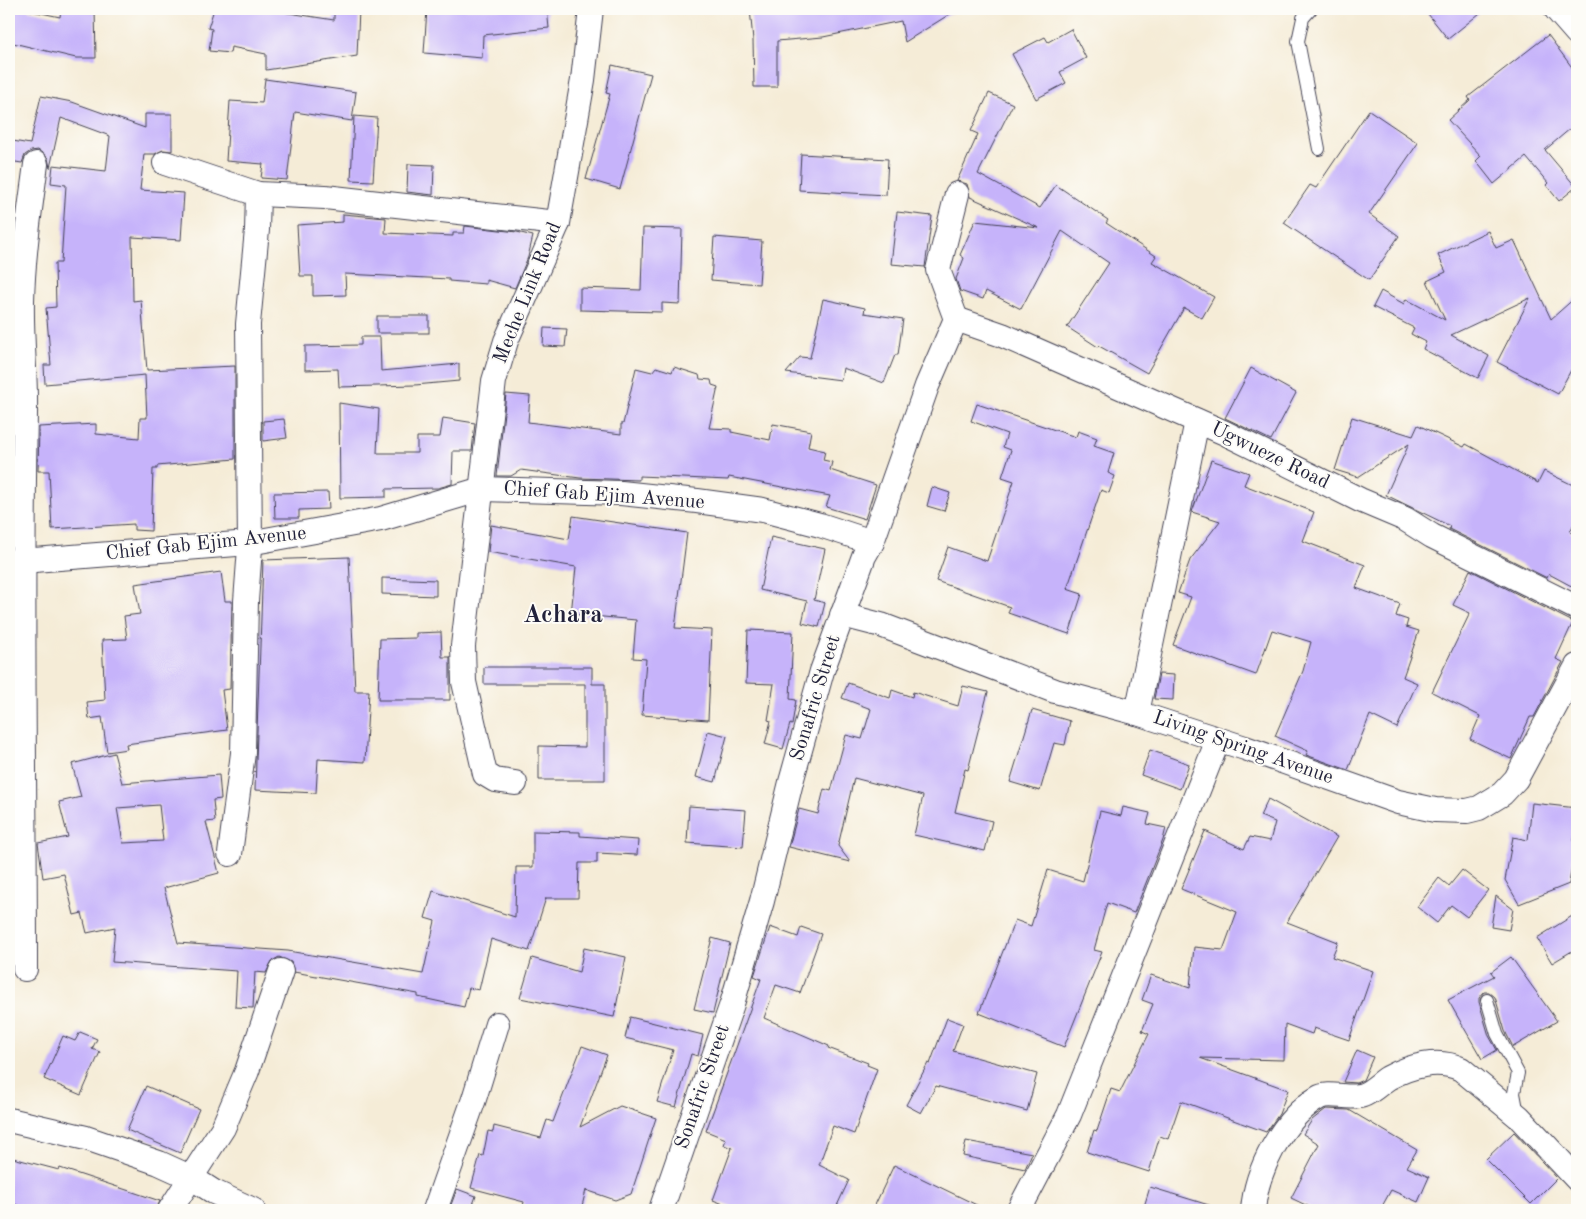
<svg xmlns="http://www.w3.org/2000/svg" width="1586" height="1219" viewBox="0 0 1586 1219" font-family="'Old Standard TT',serif">
<rect width="100%" height="100%" fill="#fdfcf7"/>
<filter id="ink" filterUnits="userSpaceOnUse"><feTurbulence type="fractalNoise" baseFrequency=".02" numOctaves="2"/><feDisplacementMap in="SourceGraphic" scale="10" xChannelSelector="R" yChannelSelector="G"/><feConvolveMatrix kernelMatrix="1 2 1 2 8 2 1 2 1" color-interpolation-filters="sRGB"/></filter>
<filter id="wash" filterUnits="userSpaceOnUse"><feTurbulence type="fractalNoise" baseFrequency=".0096" numOctaves="4" result="noise"/><feDisplacementMap in="SourceGraphic" scale="20" xChannelSelector="R" yChannelSelector="G"/><feGaussianBlur stdDeviation="1.12" result="paint"/><feColorMatrix in="noise" values="0 0 0 0 0 0 0 0 0 0 0 0 0 0 0 0 0 1.4 0 .05"/><feComposite in="paint" operator="in"/></filter>
<g filter="url(#wash)">
<rect width="100%" height="100%" fill="#f5ecd7"/>
<g id="blocks">
<g fill="#c6b3fa" fill-rule="evenodd">
<path d="M9,9H23L60,17L61,9H95L96,58H76L9,42Z"/>
<path d="M214,9H263L334,20V9H359L357,56L266,70V54L231,47L230,53L209,51L212,29L208,28Z"/>
<path d="M427,9H547L549,28L483,35L482,58L424,53Z"/>
<path d="M750,9H958L905,42L901,21L823,37L777,41V87H754L753,40Z"/>
<path d="M1424,9H1485L1448,39Z"/>
<path d="M1071,29L1086,58L1060,72L1066,83L1036,99L1012,54L1045,37L1048,42Z"/>
<path d="M1548,35L1577,74V123L1545,150L1576,187L1559,201L1546,185L1548,183L1526,157L1494,184L1476,161L1481,156L1448,120L1470,100L1468,97Z"/>
<path d="M612,65L651,74L620,189L586,179L610,94L606,93Z"/>
<path d="M265,79L356,92L352,121L295,112L287,180L261,178L263,164L226,161L230,101L262,103Z"/>
<path d="M989,93L1013,104L978,174L1040,208L1056,185L1108,220L1106,223L1156,256L1152,262L1214,297L1202,318L1184,308L1147,373L1099,346L1098,347L1067,327L1109,263L1062,231L1021,309L986,291L983,299L960,291L956,279L964,258L960,255L975,221L1039,228L970,197L967,184L957,181L978,134L971,131Z"/>
<path d="M41,96L72,102L145,128V114H172V151L163,150L155,154H144L140,190L184,193L181,240L132,237L133,301L141,300L147,370L235,366V459L157,466V469H153L151,531L134,530V524L52,529L49,471H38L39,427L96,424V434L139,438L140,418H147L145,375L45,384L44,365H51L46,308L56,307L55,263H61L66,185L51,183L53,165L106,171L110,136L61,118L50,168L48,158L38,150L31,151L25,155L22,163L9,161L13,141L30,144Z"/>
<path d="M1369,110L1418,143L1369,214L1399,236L1369,280L1284,223L1310,185L1316,188Z"/>
<path d="M354,116L377,118L373,181L351,180Z"/>
<path d="M801,154L888,159L886,195L799,190Z"/>
<path d="M408,164L434,165L433,195L407,192Z"/>
<path d="M897,212L932,216L925,267L891,264Z"/>
<path d="M343,214L386,218L385,233L453,236V233H464L465,226L517,232L533,236L528,257L515,288L486,280V284L449,281V279L345,274L346,295L313,296V276H300L297,225L343,222Z"/>
<path d="M643,228L682,229L680,304L662,303V312L580,310V288L641,290Z"/>
<path d="M1488,231L1496,248L1514,240L1551,319L1577,296V374L1571,370L1558,394L1497,362L1530,298L1451,335L1489,356L1478,378L1423,349L1426,342L1411,334L1414,328L1373,307L1381,291L1404,304L1406,299L1445,320L1427,281L1446,272L1438,255Z"/>
<path d="M714,237L762,241L759,284L711,280Z"/>
<path d="M823,299L865,308L864,313L903,319L898,355H895L884,383L843,368L841,380L786,373L800,357L810,358Z"/>
<rect x="377" y="316" width="52" height="17"/>
<path d="M544,328L567,329L565,347L543,346Z"/>
<path d="M361,337H380L381,371L459,364V381L415,385L339,387L338,369L305,370V346L361,345Z"/>
<path d="M656,367L672,372L674,367L699,375L700,379L711,380L712,385L718,387L709,428L731,429V432L770,440L773,424L811,431L808,447L825,451L823,460L832,462L830,470L876,485L865,519L826,507L830,496L729,477L728,480L639,476V480L580,478L521,470L511,476H497L506,394L530,396L528,422L621,434V424H623L636,368L652,372Z"/>
<path d="M1251,368L1296,393L1271,440L1225,418Z"/>
<path d="M339,403L379,409L377,453H417V437H440L443,418L475,423L472,451H453L452,484L438,488L386,489V497L340,498Z"/>
<path d="M977,404L1076,437L1078,431L1097,438L1094,446L1114,453L1108,473L1115,476L1109,493L1101,490L1067,589L1082,594L1069,634L1008,613L1010,607L936,581L948,547L987,561L1014,481L1002,477L1011,450L1003,447L1007,434L971,421Z"/>
<path d="M1352,417L1413,436L1418,425L1464,447L1466,444L1538,483L1544,471L1577,487V517L1570,532L1577,536V589L1549,574L1547,578L1449,529L1450,526L1386,495L1409,444L1358,477L1335,470Z"/>
<path d="M284,419L287,438L263,441V421Z"/>
<path d="M1211,460L1249,473L1244,485L1314,512L1303,541L1365,565L1356,588L1400,604L1396,616L1408,620L1406,627L1419,631L1403,677L1417,683L1397,728L1370,715L1348,770L1306,755L1308,751L1275,736L1303,671L1311,642L1272,630L1256,675L1173,645L1191,597L1178,593L1190,560L1220,521L1192,512Z"/>
<path d="M932,487L950,493L944,511L927,506Z"/>
<path d="M328,492L329,509L299,510V518H275L274,493Z"/>
<path d="M573,516L687,533L675,628L712,630L708,720L642,715L646,659L633,658L636,620L571,614L576,567L488,552L491,525L569,539Z"/>
<path d="M771,537L825,549L814,600L825,603L819,627L802,623L807,601L760,590Z"/>
<path d="M349,557L355,691H369L365,762L318,759L316,793L255,790L263,560Z"/>
<path d="M1470,570L1573,622L1556,659L1563,662L1534,717H1530L1511,759L1470,739L1480,716L1432,692L1470,613L1453,605Z"/>
<path d="M221,572L225,601H232L230,689L222,690L227,730L126,744L127,749L107,752L102,717L89,719L87,702L105,700L102,640L127,639L124,616L140,614L135,584Z"/>
<path d="M382,578L436,580V596L382,594Z"/>
<path d="M748,630L793,632L790,699L796,700L792,725L790,724L783,749L765,744L771,721L768,720L774,684L746,683Z"/>
<path d="M441,632L442,657H450V700H378L380,639L416,638V633Z"/>
<path d="M484,667H592V684H605V780H539V746L585,747V684H484Z"/>
<path d="M1159,674L1174,675L1173,700L1154,699Z"/>
<path d="M848,683L890,698L892,690L912,697L913,692L958,706L963,686L988,692L968,770L965,769L955,812L992,821L985,851L914,835L923,796L854,778L838,846L850,862L789,847L799,809L818,814L824,789L831,791L846,735L862,739L871,709L842,698Z"/>
<path d="M1032,710L1070,721L1065,745L1054,743L1040,791L1010,782Z"/>
<path d="M708,731L727,736L715,782L696,777Z"/>
<path d="M1150,750L1189,764L1180,789L1141,775Z"/>
<path d="M114,753L122,783L219,775L221,799L213,800L215,821L206,822L219,873L164,888L178,943L288,951L423,974L435,921L425,918L433,891L515,917L516,867H533V831L580,832V836L638,840L637,855L597,853V863H579L578,898H546L529,951L491,939L479,990L469,988L464,1007L418,997V994L294,972L291,962L279,957L272,961L266,973L255,972L253,1008L235,1007L237,971L112,962L115,927L87,933L82,913L74,915L64,874L43,878L38,843L68,837L59,802L81,797L72,764ZM159,805L163,841L123,843L117,808Z"/>
<path d="M1268,799L1337,837L1287,922L1338,942L1332,957L1373,971L1349,1040L1314,1028L1312,1034L1285,1024L1284,1060L1200,1058L1288,1090L1279,1114L1266,1132L1181,1101L1168,1139L1160,1136L1149,1172L1087,1152L1094,1130L1097,1131L1111,1089L1120,1092L1149,1034L1142,1031L1153,1004L1142,1000L1151,975L1190,988L1194,947L1223,950L1237,912L1181,889L1205,831L1244,849L1250,837L1270,841L1275,822L1260,816Z"/>
<path d="M1532,803L1577,808L1574,841H1576L1569,884L1519,904L1505,880L1513,837L1528,840Z"/>
<path d="M689,806L746,810L743,847L687,843Z"/>
<path d="M1123,807L1150,813L1147,824L1166,828L1163,840L1134,913L1107,903L1094,950L1102,952L1064,1047L979,1013L1015,920L1031,926L1048,870L1083,881L1100,811L1121,816Z"/>
<path d="M1462,870L1488,890L1467,917L1451,905L1437,923L1417,907L1439,878L1449,886Z"/>
<path d="M1496,896L1513,909L1509,930L1491,927Z"/>
<path d="M1577,913V948L1552,963L1537,938Z"/>
<path d="M770,927L798,937L801,927L821,934L800,993L776,985L764,1018L829,1046L828,1048L868,1063L867,1065L877,1069L854,1134L833,1126L819,1165L849,1180L835,1210H739L713,1200L732,1148L724,1145L726,1139L706,1131L761,979L754,976Z"/>
<path d="M712,938L730,943L713,1013L694,1009Z"/>
<path d="M584,948L626,957L614,1017L520,998L532,958L579,972Z"/>
<path d="M1511,957L1557,1021L1513,1047L1505,1031L1495,997L1489,992H1484L1479,998V1002L1489,1036L1497,1050L1482,1059L1448,1000L1494,976L1491,972Z"/>
<path d="M630,1017L703,1035L698,1056L691,1054L676,1107L657,1102L673,1050L625,1038Z"/>
<path d="M947,1018L963,1024L953,1051L1037,1074L1027,1111L936,1086L921,1113L906,1105L928,1063L930,1064Z"/>
<path d="M80,1032L97,1039L92,1049L100,1052L81,1095L44,1079L63,1036L75,1041Z"/>
<path d="M582,1046L607,1055L580,1127L620,1106L656,1118L631,1194L615,1200L586,1190L581,1210H522L524,1202L471,1188L480,1155L483,1156L488,1131L493,1132L494,1126L541,1138L547,1120L553,1122Z"/>
<path d="M1357,1050L1373,1057L1363,1080L1356,1083L1343,1082Z"/>
<path d="M146,1086L199,1109L180,1153L127,1130Z"/>
<path d="M1326,1109L1349,1110L1417,1150L1407,1167L1429,1177L1418,1202L1391,1190L1380,1210H1316L1291,1198L1319,1144L1303,1134L1312,1120Z"/>
<path d="M1514,1132L1557,1178L1531,1204L1486,1159Z"/>
<path d="M966,1141L1032,1153L1025,1169L963,1156Z"/>
<path d="M9,1157L59,1170L60,1168L160,1201L156,1210H36L9,1203Z"/>
<path d="M894,1165L987,1210H885L875,1205Z"/>
<path d="M1150,1187L1212,1206V1210H1143Z"/>
<path d="M457,1189L476,1196L471,1210H449Z"/>
</g>
</g>
</g>
<g filter="url(#ink)">
<use href="#blocks" fill-opacity="0" stroke="#424052" stroke-width="1"/>
<g fill="none" stroke-linecap="round" stroke-linejoin="round">
<g stroke="#424052" stroke-width="14">
<g id="lane">
<path d="M1311,9L1303,18L1298,41L1319,149"/>
<path d="M1487,1000L1497,1034L1518,1073L1514,1093L1518,1114"/>
</g>
</g>
<g stroke="#424052" stroke-width="26">
<g id="street">
<path d="M1556,9L1577,33"/>
<path d="M165,163L258,194L325,197L558,223"/>
<path d="M956,319L1002,335L1225,433L1360,500L1405,519L1432,536L1577,608"/>
<path d="M9,562L249,543L381,519L482,489L621,493L697,501L763,510L820,525L872,542"/>
<path d="M842,615L881,625L1055,691L1137,713L1245,748L1398,802L1435,810L1467,811L1479,808L1502,794L1516,779L1577,666"/>
<path d="M1137,713L1197,421"/>
<path d="M515,783L495,780L485,774L464,682L463,646L494,381L506,341L558,223L583,80L591,9"/>
<path d="M230,854L243,753L246,601L250,548L248,324L257,230L258,194"/>
<path d="M25,969C25,784 21,599 25,414C26,376 21,339 22,301C23,255 30,210 36,164"/>
<path d="M9,1120L86,1138L159,1163L192,1178L214,1192L253,1210"/>
<path d="M170,1210L223,1128L247,1071L281,971"/>
<path d="M435,1210L474,1099L497,1024"/>
<path d="M661,1210L732,1004L762,901L791,782L822,671L864,556L872,542L927,386L956,319L938,270L957,194"/>
<path d="M1019,1210L1069,1115L1218,740"/>
<path d="M1253,1210C1256,1171 1282,1119 1318,1098C1329,1091 1350,1100 1363,1095C1372,1092 1380,1083 1388,1078C1410,1066 1438,1058 1461,1069L1519,1117L1577,1179"/>
</g>
</g>
<use href="#lane" stroke="#fff" stroke-width="12"/>
<use href="#street" stroke="#fff" stroke-width="24"/>
</g>
</g>
<g text-anchor="middle" dominant-baseline="central" stroke-width="4" stroke-linejoin="round" paint-order="stroke">
<g font-size="20" fill="#22223b" stroke="#fdfcf7">
<text transform="translate(528 293) rotate(-68)">Meche Link Road</text>
<text transform="translate(1270 456) rotate(26)">Ugwueze Road</text>
<text transform="translate(604 496) rotate(4)">Chief Gab Ejim Avenue</text>
<text transform="translate(206 544) rotate(-6)">Chief Gab Ejim Avenue</text>
<text transform="translate(816 698) rotate(-73)">Sonafric Street</text>
<text transform="translate(1243 748) rotate(19)">Living Spring Avenue</text>
<text transform="translate(703 1087) rotate(-71)">Sonafric Street</text>
</g>
<g font-size="25" font-weight="bold" fill="#22223b" stroke="#fdfcf7">
<text x="563" y="615">Achara</text>
</g>
</g>
<rect width="1586" height="1219" fill="none" stroke="#fdfcf7" stroke-width="30"/>
</svg>
